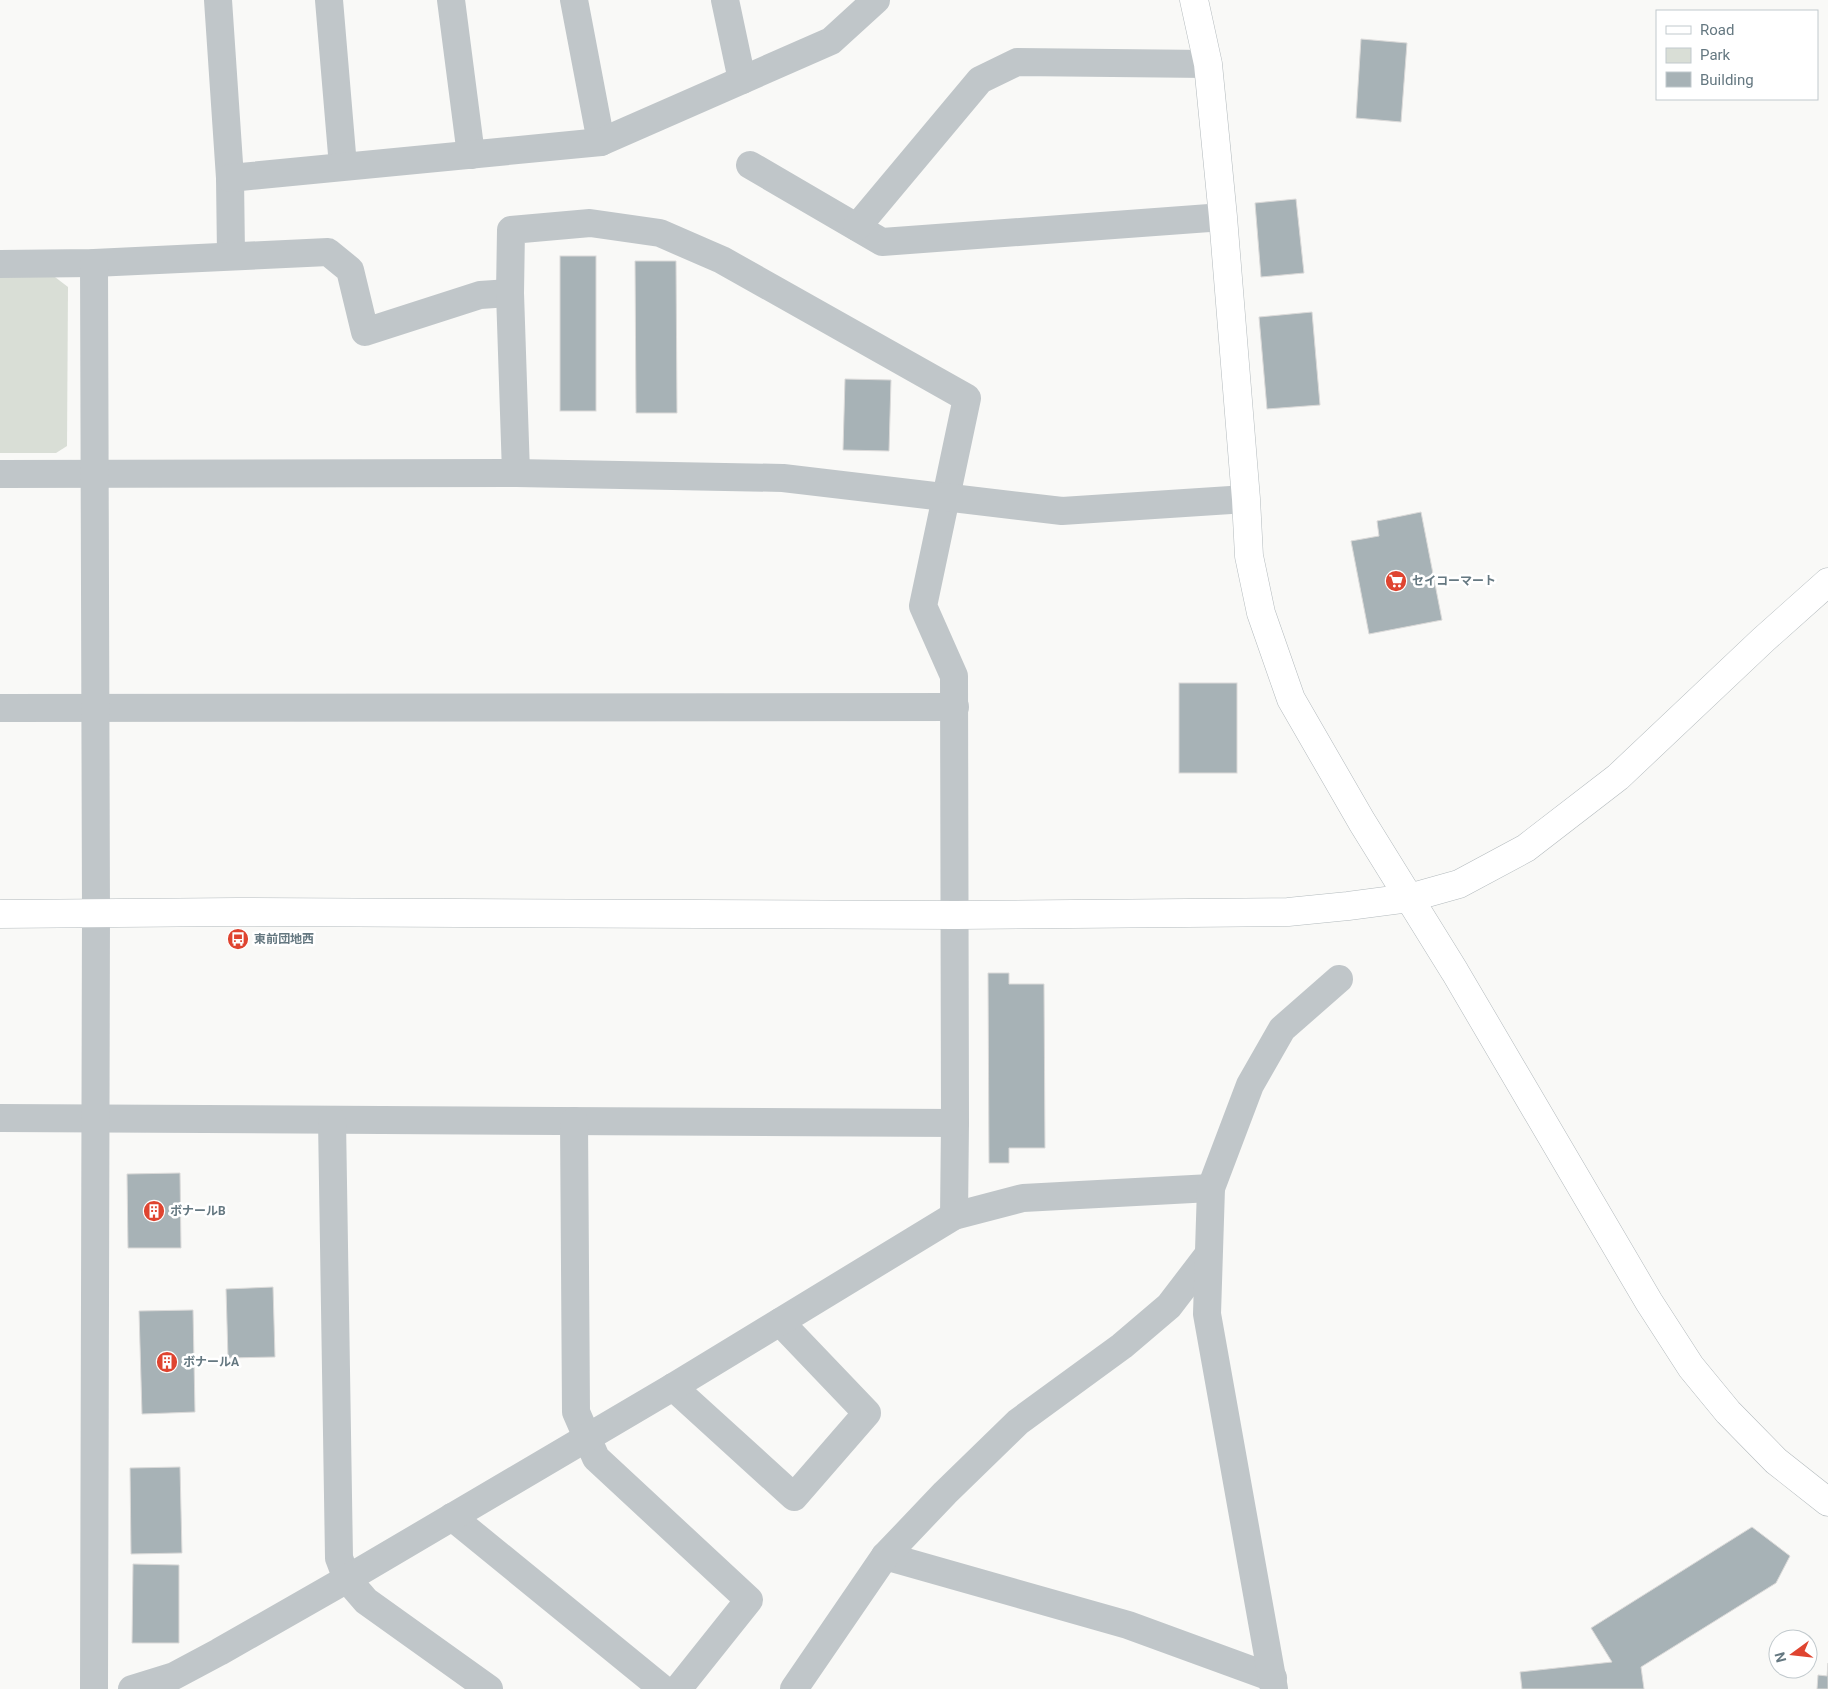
<svg xmlns="http://www.w3.org/2000/svg" width="1828" height="1689" viewBox="0 0 1828 1689" font-family="Roboto,'Noto Sans JP',sans-serif">
<rect width="100%" height="100%" fill="#f9f9f7"/>
<path fill="#d9ded6" d="M51,274L68,287L67,446L56,453H0V275Z"/>
<g fill="#a7b2b6" stroke="#dbdad9">
<path d="M1361,39L1407,43L1401,122L1356,118Z"/>
<path d="M1296,199L1304,273L1261,277L1255,203Z"/>
<rect x="560" y="256" width="36" height="155"/>
<path d="M635,261H676L677,413H636Z"/>
<path d="M1312,312L1320,405L1267,409L1259,317Z"/>
<path d="M845,379L891,380L889,451L843,450Z"/>
<path d="M1421,512L1442,620L1369,634L1351,541L1379,536L1377,521Z"/>
<rect x="1179" y="683" width="58" height="90"/>
<path d="M988,973H1009V984H1044L1045,1148H1009V1163H989Z"/>
<path d="M180,1173L181,1248H128L127,1174Z"/>
<path d="M273,1287L275,1357L228,1358L226,1289Z"/>
<path d="M193,1310L195,1412L142,1414L139,1311Z"/>
<path d="M180,1467L182,1553L131,1554L130,1468Z"/>
<path d="M1752,1527L1790,1556L1776,1583L1641,1667L1644,1689H1522L1520,1672L1612,1662L1591,1628Z"/>
<path d="M133,1564L179,1565V1643H132Z"/>
<path d="M1828,1663V1689H1817L1818,1675L1827,1676Z"/>
</g>
<g fill="none" stroke-linecap="round" stroke-linejoin="round">
<g stroke="#b3babd" stroke-width="29">
<g id="secondary">
<path d="M1194,0L1208,64L1223,217L1246,499L1249,556L1261,613L1291,699L1362,822L1455,972L1649,1302L1691,1367L1728,1412L1776,1461L1828,1502"/>
<path d="M0,914L237,912L956,915L1288,912L1348,906L1409,898L1459,884L1526,848L1618,777L1763,640L1828,582"/>
</g>
</g>
<g stroke="#c0c6c9" stroke-width="28">
<path d="M218,0L230,178L231,255"/>
<path d="M329,0L343,166"/>
<path d="M451,0L471,155"/>
<path d="M574,0L601,142"/>
<path d="M725,0L742,80"/>
<path d="M750,165L882,242L1223,217"/>
<path d="M230,178L601,142L831,41L876,0"/>
<path d="M857,227L980,80L1017,62L1208,64"/>
<path d="M0,264L94,263L328,252L350,270L365,332L480,295L510,293"/>
<path d="M516,473L510,293L511,230L590,223L660,233L722,260L967,398L923,606L954,676L955,1123L954,1216"/>
<path d="M0,474L516,473L783,478L1062,511L1246,499"/>
<path d="M0,708L955,707"/>
<path d="M0,1118L955,1123"/>
<path d="M332,1120L339,1558L347,1579L366,1601L489,1689"/>
<path d="M574,1121L576,1412L596,1458L749,1600L678,1689"/>
<path d="M673,1387L794,1497L867,1413L780,1322"/>
<path d="M452,1517L663,1689"/>
<path d="M885,1556L1128,1625L1273,1678"/>
<path d="M94,1689L96,914L94,263"/>
<path d="M132,1689L174,1676L219,1652L347,1579L673,1387L954,1216L1023,1198L1211,1188"/>
<path d="M794,1689L885,1556L945,1493L1018,1422L1122,1346L1169,1306L1208,1255"/>
<path d="M1274,1689L1207,1314L1211,1188L1250,1085L1282,1029L1339,979"/>
</g>
<use href="#secondary" stroke="#fff" stroke-width="28"/>
</g>
<defs>
<g id="supermarket-disc" transform="scale(1.125)"><circle r="9.5" fill="#df4430" stroke="#fff"/><path d="M-6-5.5h2.5l.6 2H6L4.5 2H-2.5L-4.4-4H-6ZM-1.5 3.2a1.3 1.3 0 1 0 .1 0ZM3 3.2a1.3 1.3 0 1 0 .1 0Z" fill="#fff"/></g>
<g id="bus-disc" transform="scale(1.125)"><circle r="9.5" fill="#df4430" stroke="#fff"/><path d="M-5-6H5V4H4V6H2V4H-2V6H-4V4H-5ZM-3.5-4V0h7V-4ZM-3.5 1.2v1.5H-2V1.2ZM2 1.2v1.5H3.5V1.2Z" fill="#fff"/></g>
<g id="building-disc" transform="scale(1.125)"><circle r="9.5" fill="#df4430" stroke="#fff"/><path d="M-4-6H4V6H1V3H-1V6H-4ZM-2.5-4.3h1.7v1.8h-1.7ZM.8-4.3h1.7v1.8H.8ZM-2.5-1h1.7V.8h-1.7ZM.8-1h1.7V.8H.8Z" fill="#fff"/></g>
</defs>
<g fill-rule="evenodd">
<use href="#supermarket-disc" x="1396" y="581"/>
<use href="#bus-disc" x="238" y="939"/>
<use href="#building-disc" x="154" y="1211"/>
<use href="#building-disc" x="167" y="1362"/>
</g>
<g text-anchor="middle" dominant-baseline="central" stroke-width="5" stroke-linejoin="round" paint-order="stroke">
<g font-size="12" font-weight="bold" fill="#657881" stroke="#fff" text-anchor="start">
<text x="1412" y="581">セイコーマート</text>
<text x="254" y="939">東前団地西</text>
<text x="170" y="1211">ボナールB</text>
<text x="183" y="1362">ボナールA</text>
</g>
</g>
<rect x="1656" y="10" width="162" height="90" fill="#ffffff" stroke="#c1c9cd"/>
<rect x="1666" y="26" width="25" height="8" fill="#ffffff" stroke="#c1c9cd"/>
<text x="1700" y="35" font-size="15" fill="#657881">Road</text>
<rect x="1666" y="48" width="25" height="15" fill="#d9ded6" stroke="#c1c9cd"/>
<text x="1700" y="60" font-size="15" fill="#657881">Park</text>
<rect x="1666" y="72" width="25" height="15" fill="#a7b2b6" stroke="#c1c9cd"/>
<text x="1700" y="85" font-size="15" fill="#657881">Building</text>
<g transform="translate(1793 1654) rotate(255)"><circle r="24" fill="#ffffff" stroke="#c1c9cd"/>
<path d="M0-4L9 19L0 12L-9 19Z" fill="#df4430"/>
<text y="-8" font-size="14" font-weight="bold" text-anchor="middle" fill="#657881">N</text>
</g>
</svg>
